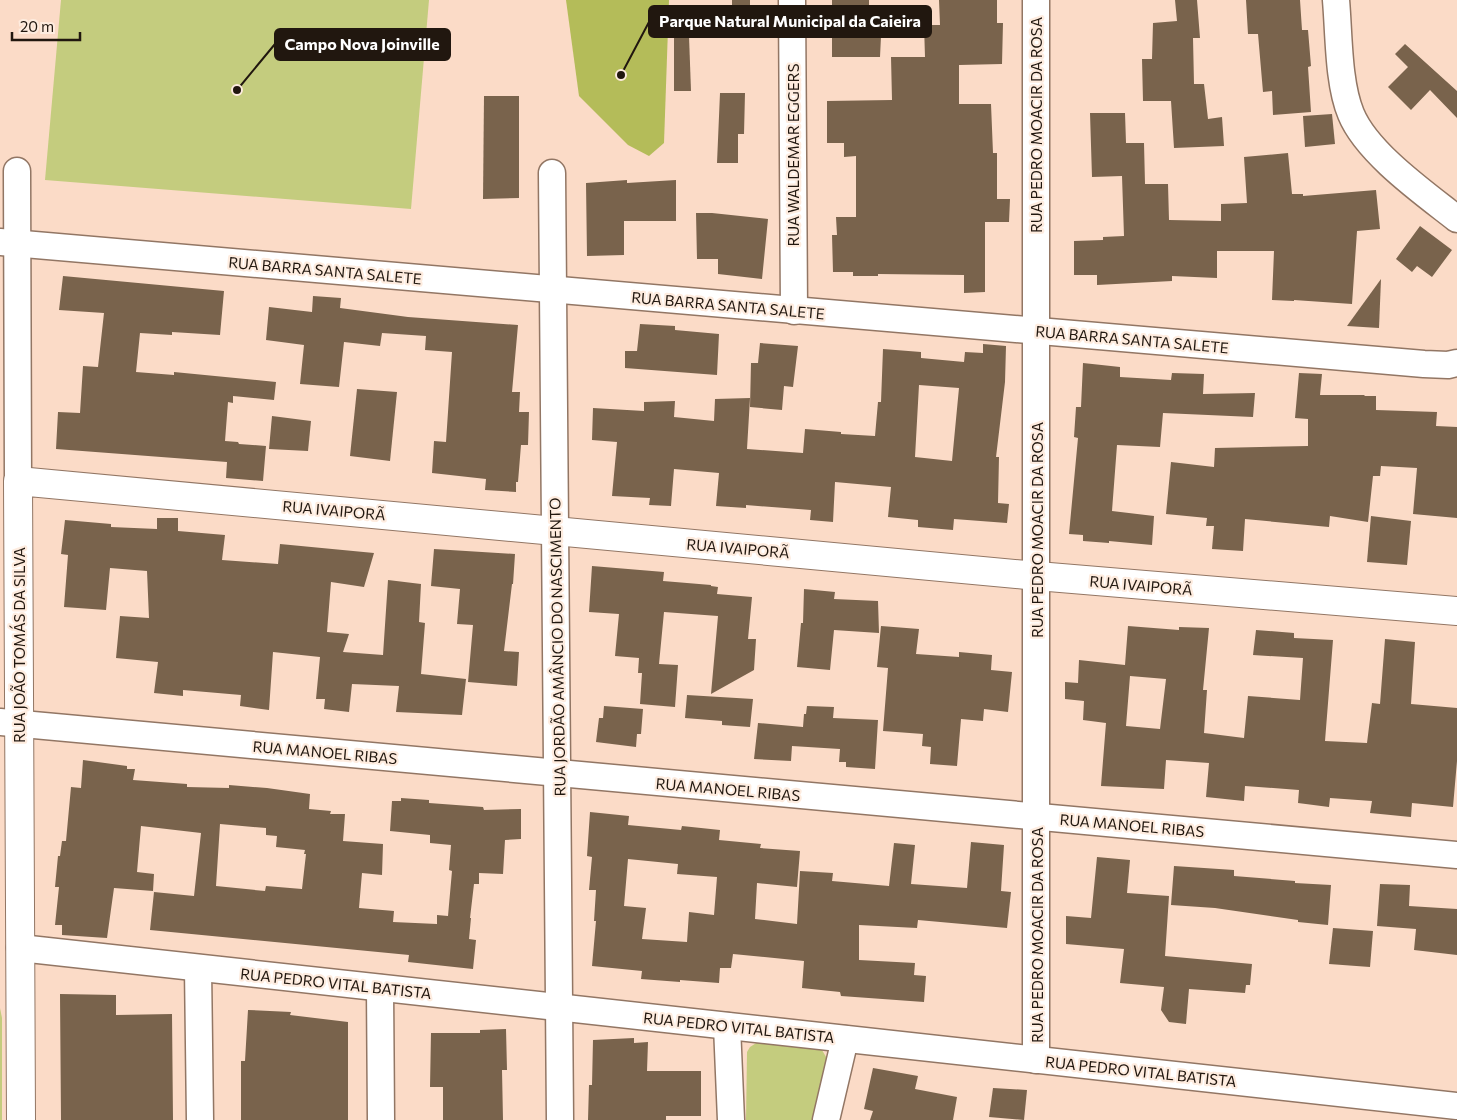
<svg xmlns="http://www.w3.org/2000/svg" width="1457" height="1120" viewBox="0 0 1457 1120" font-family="Commissioner,sans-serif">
<rect width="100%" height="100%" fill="#fbdbc7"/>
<g fill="#c4cc7e">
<path d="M61,0H429L411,209L45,180Z"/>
<path d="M0,1008L2,1018V1120H0Z"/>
<path d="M761,1040L812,1043L822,1050L829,1062L815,1120H746L747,1052L750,1047Z"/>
</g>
<path fill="#b4bc59" d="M566,0H669L664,143L649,156L628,145L579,96Z"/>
<g fill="#79634c" fill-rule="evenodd">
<path d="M732,0H750V38L723,35L724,9L732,10Z"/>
<path d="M832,0H869V16L882,15L880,57H832Z"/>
<path d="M939,0H997V23H1003L1002,64L959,65V104H991L993,153H997V199H1010L1009,222H985V292L964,293V275L878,274V276H853V272H833L832,235H837L836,217H856V156L844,157V143H827V101L892,100L891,57H925L924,25H940Z"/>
<path d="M1175,0H1197L1200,38H1193L1194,84H1204L1208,119L1222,117L1224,146L1174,148L1171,101H1143L1142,59H1152L1153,23L1177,21Z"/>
<path d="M1246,0H1300L1302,30H1308L1311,66L1308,67L1311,112L1273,115L1272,91L1263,92L1258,34H1248Z"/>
<path d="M674,36H689L691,91H674Z"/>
<path d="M1405,44L1457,91V118L1430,90L1411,110L1388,87L1408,67L1395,54Z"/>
<path d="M720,93H745L744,134H738V163H717Z"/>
<path d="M484,96H519V198L483,199Z"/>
<path d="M1090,113H1125L1126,143H1144L1145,184H1168L1169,220L1221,221V204L1247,203L1244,157L1288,153L1292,194H1303V196L1376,190L1380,229L1357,231L1352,304L1294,300V301L1272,300L1274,251H1217V278L1172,276V281L1097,285V275H1074V241L1103,240V237L1124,236L1122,176L1092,177Z"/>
<path d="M1332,114L1335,144L1305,147L1303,116Z"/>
<path d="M627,180V183L676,180V221H624V255L587,256L586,183Z"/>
<path d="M696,213H712L768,219L762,279L718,274V259H697Z"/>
<path d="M1420,226L1452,250L1432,277L1417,266L1412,272L1396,259Z"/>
<path d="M63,276L224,291L220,335L172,332V335L140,333L136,372L174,375V372L276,382L274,400L233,396V403L228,402L225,441L238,442L239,444L266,446L263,481L226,478L227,462L56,449L58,412L80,413L83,366L98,367L104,313L59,310Z"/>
<path d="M1381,279L1379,328L1347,326Z"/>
<path d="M313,296L341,298L340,308L408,317L518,325L512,392H520L519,412H529L528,445H521L518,482H516V492L485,490L486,479L432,473L434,441L446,442L452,352L425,350L426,336L382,333L380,346L344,342L339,387L300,384L304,345L266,340L269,307L312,312Z"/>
<path d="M640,324L675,326V330L719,334L717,375L625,368V351H637Z"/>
<path d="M760,343L798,346L793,387L784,386L782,410L750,407L751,363H758Z"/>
<path d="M983,344L1006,346L1005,382L996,457H999L998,503L1009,504L1007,523L954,519L953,530L918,527V520L888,517L891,487L835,482L833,522L810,520L811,510L746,505V508L716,506L719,473L674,469L671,506L649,505L650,498L612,496L617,442L592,440L593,408L644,411V402L675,401L674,417L714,421L715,399L750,398L747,449L803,453L805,429L841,432V434L875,436L878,402H881L883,349L921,352V358L964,362L965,352L983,353ZM919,385L959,388L952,461L915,457Z"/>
<path d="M1083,363L1120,367V377L1171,380L1172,373L1204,374L1203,394L1255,393L1253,417L1163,413L1160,447L1117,445L1112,511L1154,516L1152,545L1109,541V543L1083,541V535L1069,534L1078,438L1074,437L1076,407H1081Z"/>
<path d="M1299,373L1322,374L1320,395H1364L1365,396H1376V410L1437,412L1436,426L1457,427V518L1413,514L1417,468L1381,466L1380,476H1373L1368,522L1330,516L1329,527L1245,519L1243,551L1212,549L1214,526H1206L1207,518L1166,514L1171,462L1214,467L1215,448L1308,446V419L1295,418Z"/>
<path d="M357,389L397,392L390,461L350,456Z"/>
<path d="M272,416L311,421L308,451L269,449Z"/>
<path d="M1371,516L1411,521L1407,565L1367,562Z"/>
<path d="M157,518H178V531L225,535L222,560L278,564L280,544L374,553L364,587L331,582L327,632L349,634L343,652L383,655L388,580L421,584L419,622L425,623L421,674L466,679L462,715L396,712L399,686L352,684L349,712L324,709L325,699H316L320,657L273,652L269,710L240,706L241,695L183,690V696L154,693L158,662L116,658L120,616L149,618L147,571L110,568L106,610L64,607L68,555L61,554L65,520L111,524V527L157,529Z"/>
<path d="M434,549L515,554L513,584H512L504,651L519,652L517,686L468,682L473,625L457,624L460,589L431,586Z"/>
<path d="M592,566L664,572L663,581L711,585V586L718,587L717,594L752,597L748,639H756L754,670L711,694L718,616L664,612L659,664L678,665L675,707L640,704L642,673H638L639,658L615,656L619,614L589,612Z"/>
<path d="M804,589L835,592L834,599L878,601L879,633L834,630L830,670L797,667L801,623H803Z"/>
<path d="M881,626L919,629L916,654L959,657V652L992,655L991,670L1012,672L1008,712L984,709L983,721L961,719L957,766L930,764L931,747L922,746L923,734L883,731L888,668L877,667Z"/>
<path d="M1128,626L1179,630V627L1209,628L1203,690H1207L1204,733L1244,738L1248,696L1300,700L1303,658L1253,655L1256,630L1294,633V638L1333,640L1325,741L1367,743L1372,703L1380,704L1385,639L1415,642L1411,704L1457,708V761L1453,807L1412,803L1411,817L1370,813L1372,801L1330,798L1329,807L1298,803L1299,790L1245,786L1244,801L1206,797L1209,763L1166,760L1164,789L1101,786L1106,723L1083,720L1084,701L1065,699V682L1078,683L1079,660L1125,665ZM1130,676L1166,679L1160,729L1126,726Z"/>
<path d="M687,695L753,699L750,727L722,725V721L685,718Z"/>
<path d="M604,706L643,709L641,734H637L636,747L596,742L599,718H603Z"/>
<path d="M807,706L834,707L833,718L878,720L875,769L846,767V762H839L840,749L792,746L791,761L754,759L758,723L803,727L804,714H806Z"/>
<path d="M83,760L127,766V769H135L133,780L187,784V787L229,788V785L267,788L310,794L309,809L331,811L330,814H345L343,841L383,844L382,875L362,873L359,908L394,911L393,922L437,924V915L448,916L452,871L449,870L451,845L430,843V835L390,831L392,801H401V798L429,800V803L483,807L484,810L521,809V839L505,840L503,874L479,873V884H474L470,918H471L469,939L476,940L473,969L408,962L409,955L150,930L154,892L194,896L201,833L141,826L137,872L154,874L153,891L114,888L107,938L62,935V925H55L59,887H55L58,856H60L62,841H66L71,787L81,788ZM220,824L266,828V835L277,836L276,847L305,850L304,854H306L302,889L266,886L265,891L216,886Z"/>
<path d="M590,812L629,816L628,825L681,830L682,826L720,830L719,840L761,844L760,848L800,851L797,887L757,883L755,919L797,924L800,871L833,873L832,881L889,886L894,843L915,845L911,884L967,888L971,842L1004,845L1001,891L1011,892L1007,928L918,920L917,928L859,925V960L915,963L914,975L926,976L924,1002L841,996L840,992L802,988L804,961L733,954L731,968H720L719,983L680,980V982L641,979L642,971L592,966L596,921H594L596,890H589L592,857L587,856ZM628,859L678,864L677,874L717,877L714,915L689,912L687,942L642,939L646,908L624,906Z"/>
<path d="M1097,857L1130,860L1127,893L1169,896L1165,956L1252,964L1250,985H1246L1245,993L1189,989L1186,1024L1169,1022L1161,1010L1164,987L1120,983L1124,949L1066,944V916L1091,918Z"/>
<path d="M1174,866L1234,870V876L1295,881V883L1331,885L1328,925L1298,922V920L1215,908L1171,905Z"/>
<path d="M1380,884L1410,885L1409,906L1457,909V955L1414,950L1416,929L1377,926Z"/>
<path d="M1333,928L1373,931L1370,967L1329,964Z"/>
<path d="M60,994L116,995V1015L172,1014L173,1120H61Z"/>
<path d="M248,1010L291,1012L290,1015L348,1022V1120H241V1061H245Z"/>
<path d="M506,1029L507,1070H502L503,1120H443V1087H430L431,1033H480V1030Z"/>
<path d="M634,1038V1043L648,1042L647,1071H701V1116H666V1120H588L589,1085H592L593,1040Z"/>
<path d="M873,1068L918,1076L915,1089L957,1097L953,1120H870L873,1111L864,1109Z"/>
<path d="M993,1088L1027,1090L1024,1120L989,1117Z"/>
</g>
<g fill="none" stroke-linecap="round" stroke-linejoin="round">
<g stroke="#927664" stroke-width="29">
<g id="minor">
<path d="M792,0L794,311"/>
<path d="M1036,0V1060"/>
<path d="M1336,0C1339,34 1338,83 1351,114C1367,153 1424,193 1457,219"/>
<path d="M17,171L18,481"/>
<path d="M552,173L560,1120"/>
<path d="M0,242L1424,364L1448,365L1457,363"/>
<path d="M0,722L1457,855"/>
<path d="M20,948L1457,1106"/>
<path d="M198,968L200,1120"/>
<path d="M380,988L381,1120"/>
<path d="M727,1026L731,1120"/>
<path d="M826,1120L845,1039"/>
</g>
</g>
<g stroke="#927664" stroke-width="30">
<path id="tertiary" d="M21,1120L18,481L1037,576L1457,611"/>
</g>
<use href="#minor" stroke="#fff" stroke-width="26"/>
<use href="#tertiary" stroke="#fff" stroke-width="28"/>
</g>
<g text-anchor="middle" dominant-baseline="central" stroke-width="4.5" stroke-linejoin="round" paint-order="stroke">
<g font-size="15" fill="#21170f" stroke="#feecdf">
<text transform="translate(1036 125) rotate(-90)">RUA PEDRO MOACIR DA ROSA</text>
<text transform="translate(793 155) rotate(-90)">RUA WALDEMAR EGGERS</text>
<text transform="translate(325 270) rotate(5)">RUA BARRA SANTA SALETE</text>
<text transform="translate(728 305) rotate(5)">RUA BARRA SANTA SALETE</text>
<text transform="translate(1132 339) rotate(5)">RUA BARRA SANTA SALETE</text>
<text transform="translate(334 510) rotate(5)">RUA IVAIPORÃ</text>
<text transform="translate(1037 530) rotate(-90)">RUA PEDRO MOACIR DA ROSA</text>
<text transform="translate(738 548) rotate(5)">RUA IVAIPORÃ</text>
<text transform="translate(1141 585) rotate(5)">RUA IVAIPORÃ</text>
<text transform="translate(19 645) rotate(-90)">RUA JOÃO TOMÁS DA SILVA</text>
<text transform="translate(557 647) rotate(-91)">RUA JORDÃO AMÂNCIO DO NASCIMENTO</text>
<text transform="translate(325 752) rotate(5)">RUA MANOEL RIBAS</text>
<text transform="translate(728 789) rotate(5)">RUA MANOEL RIBAS</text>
<text transform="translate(1132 825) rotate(5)">RUA MANOEL RIBAS</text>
<text transform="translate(1037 935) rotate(-90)">RUA PEDRO MOACIR DA ROSA</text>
<text transform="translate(336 983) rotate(6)">RUA PEDRO VITAL BATISTA</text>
<text transform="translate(739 1027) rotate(6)">RUA PEDRO VITAL BATISTA</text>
<text transform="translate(1141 1071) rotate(6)">RUA PEDRO VITAL BATISTA</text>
</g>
</g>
<path fill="none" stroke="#21170f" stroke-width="2" d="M621 75L649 22M237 90L275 44"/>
<g fill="#21170f" stroke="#feecdf" stroke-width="2">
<circle cx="621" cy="75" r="5"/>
<circle cx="237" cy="90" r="5"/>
</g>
<g fill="#21170f" stroke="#21170f" stroke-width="2">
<rect x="649" y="6" width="282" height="31" rx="5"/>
<rect x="275" y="29" width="175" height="31" rx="5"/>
</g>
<g font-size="16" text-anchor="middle" font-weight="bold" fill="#fff">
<text x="790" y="27">Parque Natural Municipal da Caieira</text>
<text x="362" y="50">Campo Nova Joinville</text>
</g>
<path d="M12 32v8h68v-8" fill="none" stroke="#21170f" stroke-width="2.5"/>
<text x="20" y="32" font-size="15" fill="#21170f" stroke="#feecdf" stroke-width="4" paint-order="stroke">20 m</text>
</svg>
